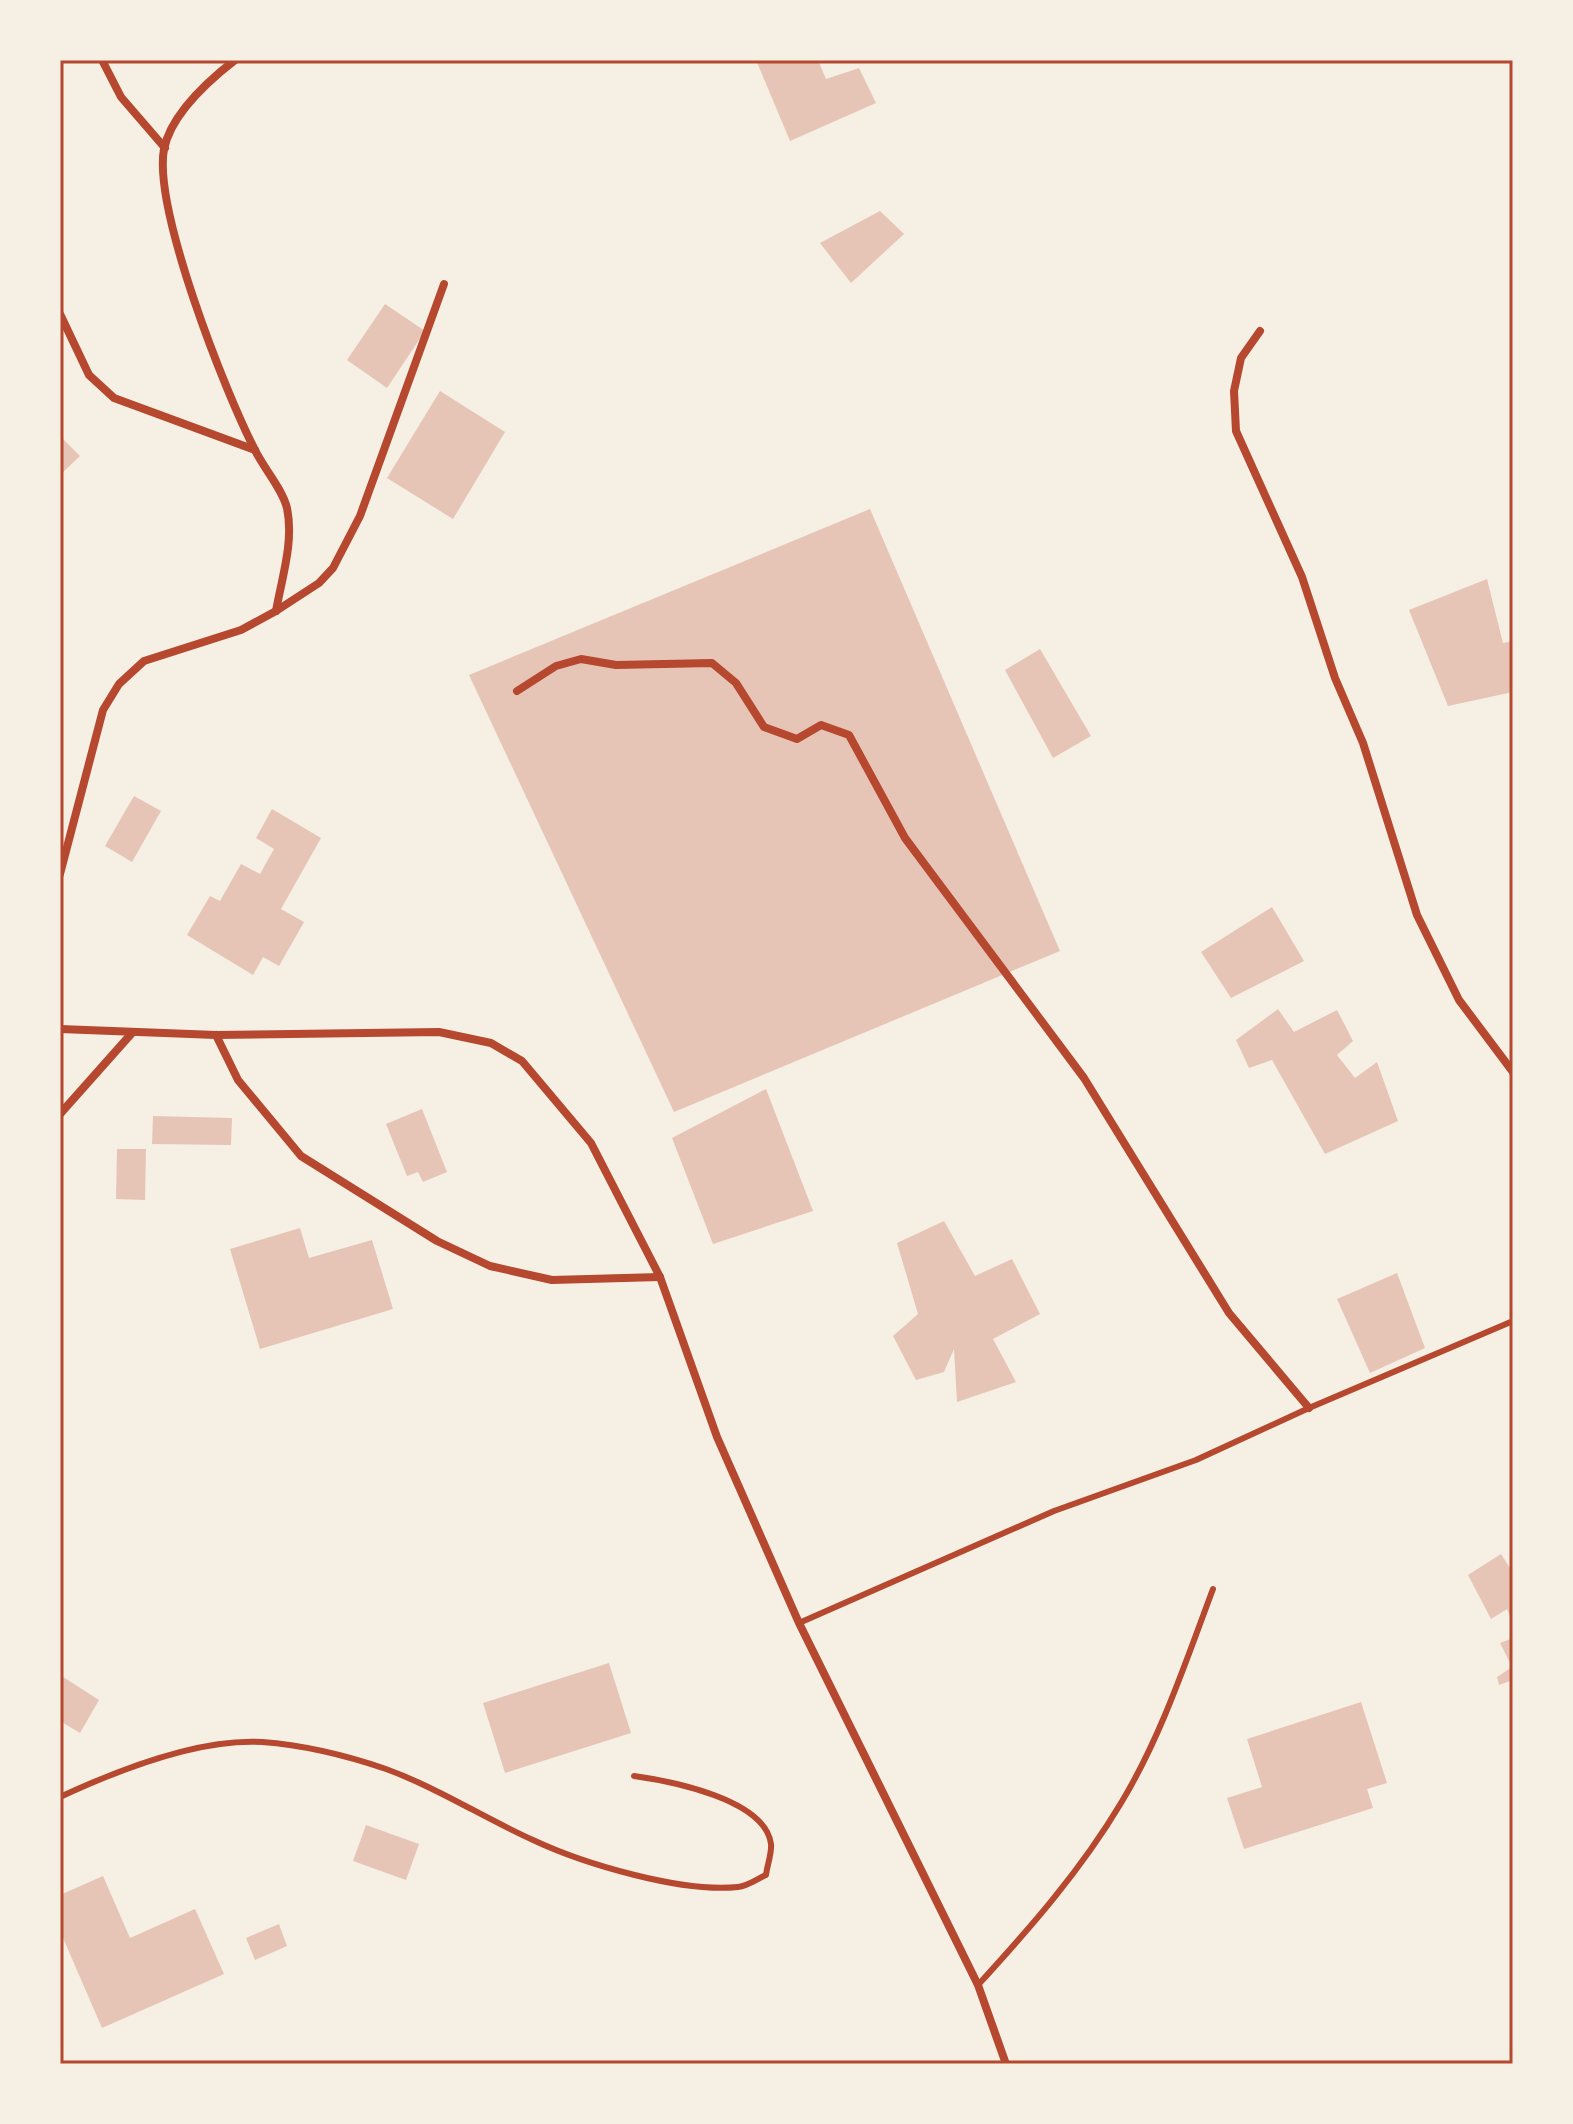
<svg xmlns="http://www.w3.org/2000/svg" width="1573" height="2124" viewBox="0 0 1573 2124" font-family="Lato,sans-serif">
<rect width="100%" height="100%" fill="#f6efe4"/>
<g fill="#e6c5b7">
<path d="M756,60H818L826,79L859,68L876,103L790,141Z"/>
<path d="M880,211L904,234L851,283L820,243Z"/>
<path d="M385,304L425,331L387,388L347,360Z"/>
<path d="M440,391L505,432L453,519L387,478Z"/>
<path d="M60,436L80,456L60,475Z"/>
<path d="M870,509L1060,951L674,1112L469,675Z"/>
<path d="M1487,579L1503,643L1513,641V692L1448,706L1409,610Z"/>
<path d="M1040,649L1091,736L1053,758L1005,670Z"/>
<path d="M134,796L161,811L132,862L105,846Z"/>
<path d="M272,809L321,838L281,909L304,922L279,966L263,957L253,975L187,935L210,896L220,901L241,864L260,874L274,849L256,838Z"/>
<path d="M1272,907L1304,961L1231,998L1201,952Z"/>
<path d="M1278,1009L1294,1032L1337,1010L1353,1041L1337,1055L1355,1078L1377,1062L1398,1121L1325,1154L1272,1060L1249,1068L1236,1040Z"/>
<path d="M766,1089L813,1211L713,1244L672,1138Z"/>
<path d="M422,1109L447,1172L423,1182L418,1172L407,1176L386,1124Z"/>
<path d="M153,1116L232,1118L231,1145L152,1144Z"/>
<path d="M117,1149H146L145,1200L116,1199Z"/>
<path d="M944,1221L975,1276L1012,1259L1040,1314L993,1339L1016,1382L957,1402L954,1349L944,1372L916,1380L893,1336L918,1314L897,1243Z"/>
<path d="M300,1228L309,1258L372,1240L393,1309L260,1349L230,1249Z"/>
<path d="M1397,1273L1425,1348L1370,1373L1337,1299Z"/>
<path d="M1501,1554L1513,1573V1623L1507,1609L1491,1619L1468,1575Z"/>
<path d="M1513,1638V1688L1510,1681L1499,1685L1497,1677L1512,1667L1500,1643Z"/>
<path d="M609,1663L631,1733L505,1773L483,1703Z"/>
<path d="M60,1675L99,1700L80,1733L60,1721Z"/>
<path d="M1361,1702L1387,1783L1367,1789L1373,1808L1244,1849L1227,1798L1262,1787L1247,1739Z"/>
<path d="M366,1825L419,1844L406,1880L353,1861Z"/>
<path d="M103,1876L130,1938L195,1909L224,1974L102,2028L60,1931V1895Z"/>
<path d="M279,1924L287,1946L255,1960L246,1938Z"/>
</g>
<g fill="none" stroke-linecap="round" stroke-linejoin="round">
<g stroke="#b5482f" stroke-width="6">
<path d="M799,1623L1054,1511L1196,1460L1309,1408L1513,1321"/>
<path d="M60,1797C118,1770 198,1738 262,1742C303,1745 348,1756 386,1769C438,1788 484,1818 533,1840C584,1864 682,1893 738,1887C748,1886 757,1879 766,1875C767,1866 772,1853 771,1844C765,1799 670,1781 634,1776"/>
<path d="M978,1985C1031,1927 1081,1870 1121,1803C1161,1737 1186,1661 1213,1589"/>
</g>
<g stroke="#b5482f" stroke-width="8">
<path d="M102,60L121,97L165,148"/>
<path d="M235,60C208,81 171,115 164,149C153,209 225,392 255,450C264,469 282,488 287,508C294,542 282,577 276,611"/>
<path d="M60,314L89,375L114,398L255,450"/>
<path d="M1260,331L1241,358L1234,391L1236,431L1302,577L1335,678L1363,743L1417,915L1459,1000L1513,1072"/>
<path d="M517,691L556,666L581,659L616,665L712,663L736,683L764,727L797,739L821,725L849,735L905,838L1084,1078L1229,1313L1309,1408"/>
<path d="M60,874L103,710L119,684L144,661L241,630L276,611L319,583L333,568L360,516L444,284"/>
<path d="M60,1029L216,1035L439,1032L491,1043L522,1061L591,1143L660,1277L717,1437L799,1623L978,1985L1006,2064"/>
<path d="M216,1035L238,1080L301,1156L437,1241L490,1266L552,1280L660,1277"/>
<path d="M60,1114L132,1033"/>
</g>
</g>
<rect width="1573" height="2124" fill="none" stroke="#f6efe4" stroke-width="124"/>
<rect x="62" y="62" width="1449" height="2000" fill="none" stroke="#b5482f" stroke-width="3"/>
</svg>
